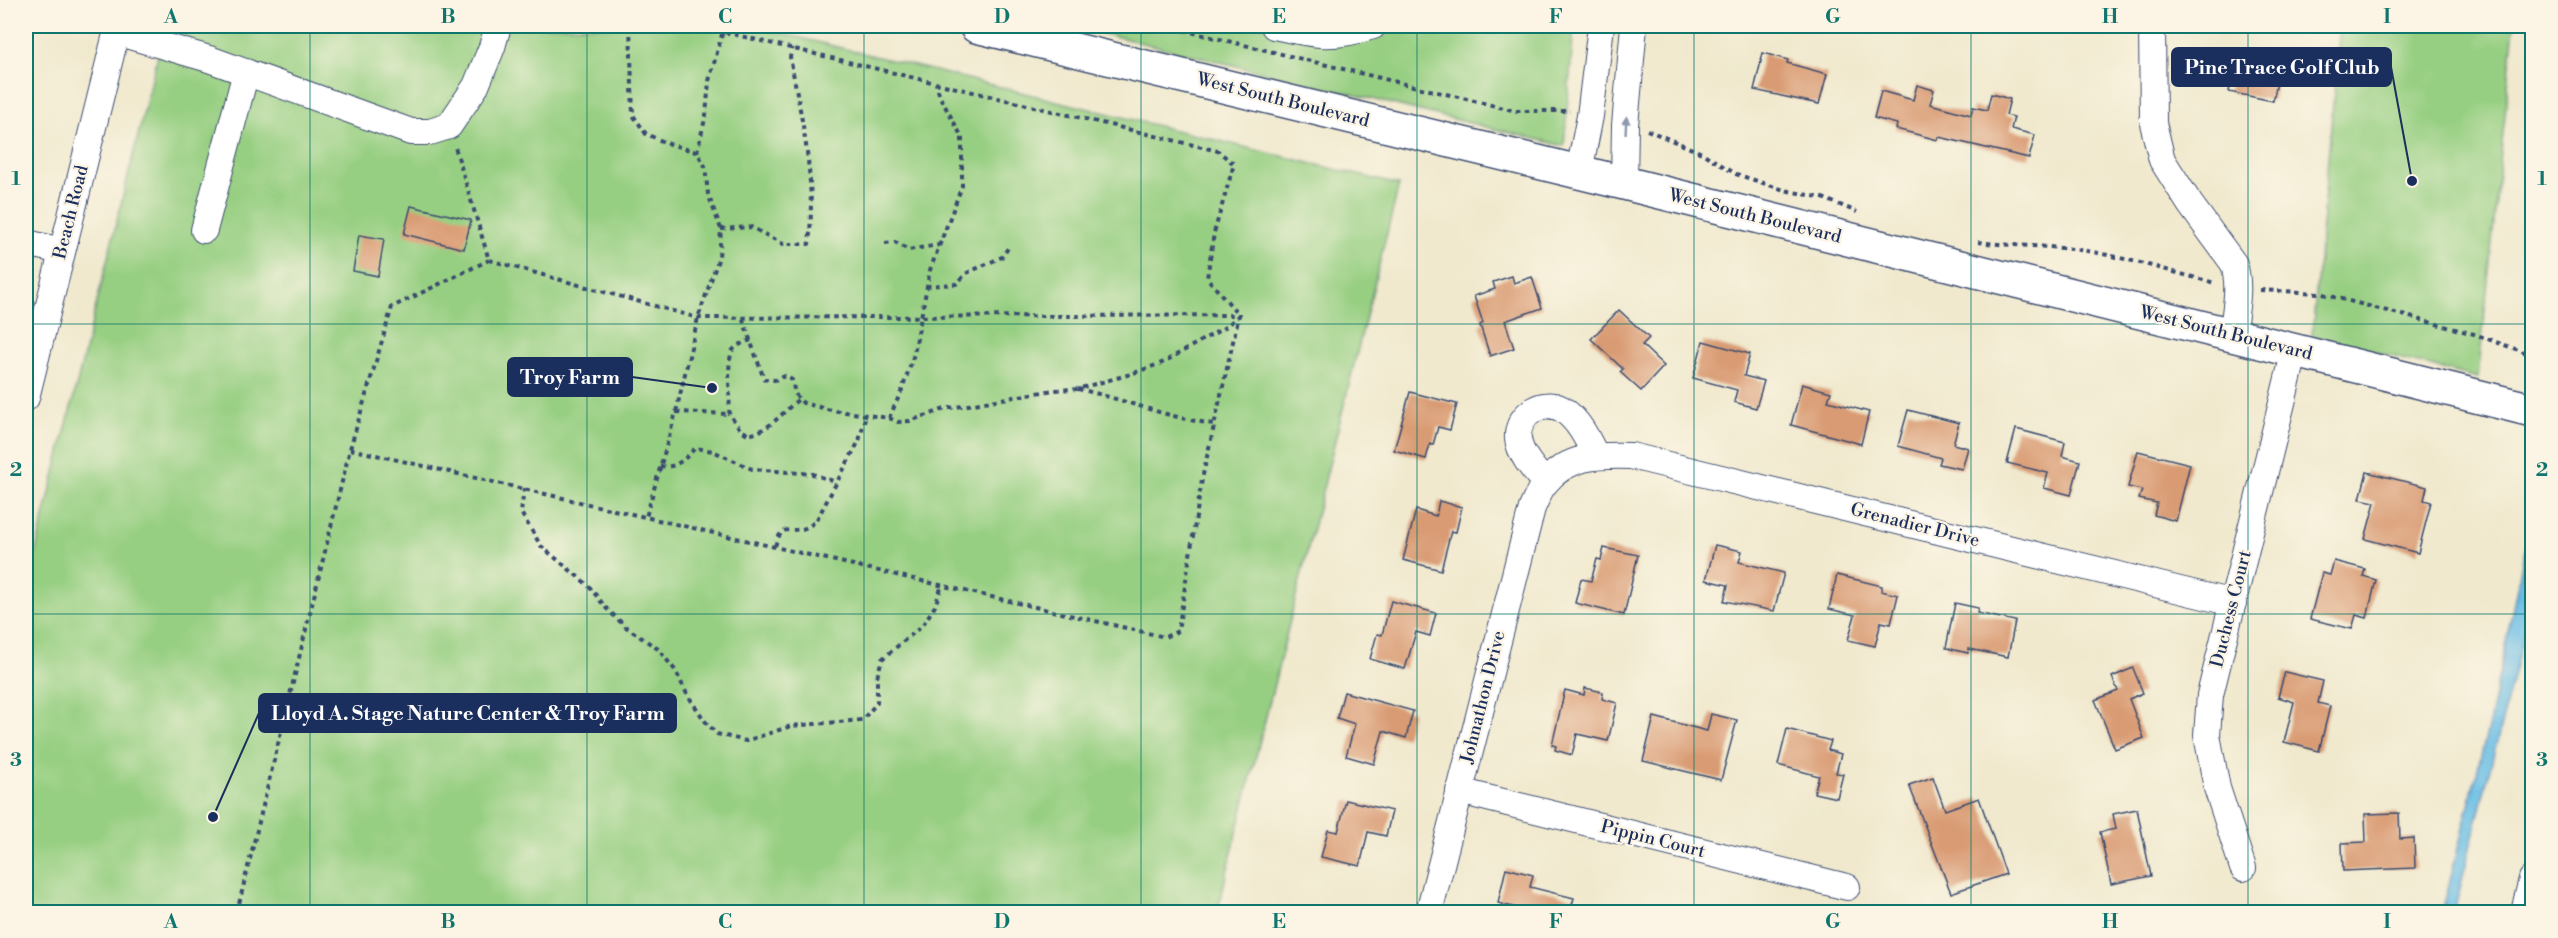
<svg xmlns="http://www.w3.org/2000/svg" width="2558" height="938" viewBox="0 0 2558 938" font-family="'Libre Bodoni',serif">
<rect width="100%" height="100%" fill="#fcf5e5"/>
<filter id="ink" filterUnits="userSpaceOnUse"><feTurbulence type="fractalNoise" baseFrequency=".0167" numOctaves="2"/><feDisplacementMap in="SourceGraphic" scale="12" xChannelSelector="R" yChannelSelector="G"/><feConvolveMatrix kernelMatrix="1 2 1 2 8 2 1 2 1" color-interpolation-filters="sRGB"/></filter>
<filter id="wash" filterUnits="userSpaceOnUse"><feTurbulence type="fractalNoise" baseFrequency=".008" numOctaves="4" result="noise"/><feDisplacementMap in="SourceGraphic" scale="24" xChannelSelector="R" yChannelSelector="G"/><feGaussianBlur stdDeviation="1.35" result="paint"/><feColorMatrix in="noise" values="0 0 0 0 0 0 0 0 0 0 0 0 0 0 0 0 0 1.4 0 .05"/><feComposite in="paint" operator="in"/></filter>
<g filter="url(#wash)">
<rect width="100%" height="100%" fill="#f0e9ce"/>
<g fill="#97cf82" stroke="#597f70" stroke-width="1.5">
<path d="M165,26H752L1399,185L1217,912H26V590Z"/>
<path d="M1073,26H1574L1564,146Z"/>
<path d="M2340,26H2514L2478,378L2312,336Z"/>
</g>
<path fill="#68bde5" stroke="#4276a2" stroke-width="1.5" d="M2532,525V597L2524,634L2454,912H2442L2489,724L2523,559Z"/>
<g id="blocks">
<g fill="#d99b73">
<path d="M1763,53L1788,60L1787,63L1827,74L1819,104L1754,90Z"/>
<path d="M2236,56L2281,65L2273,101L2229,92Z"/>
<path d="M1917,85L1934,90L1930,104L1971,115L1973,107L1987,110L1991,94L2010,99L2006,115L2014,117L2011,129L2035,135L2029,158L1939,137L1938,140L1896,129L1897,124L1874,118L1881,91L1913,100Z"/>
<path d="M411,206L471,220L464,249L404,234Z"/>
<path d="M359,235L384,239L378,276L353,271Z"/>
<path d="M1512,276L1514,283L1532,277L1542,308L1505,321L1514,348L1490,356L1480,325L1483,323L1474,296L1495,289L1493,282Z"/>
<path d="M1619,310L1649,338L1642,345L1664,366L1641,391L1620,372L1623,369L1591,339Z"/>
<path d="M1703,341L1750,354L1744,376L1764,381L1756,408L1734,402L1737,390L1693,378Z"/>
<path d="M1802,384L1831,392L1828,401L1869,412L1861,444L1791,425Z"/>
<path d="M1410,392L1457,404L1450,430L1438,427L1433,445L1430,444L1426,459L1394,450Z"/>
<path d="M1908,410L1959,423L1953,444L1968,448L1962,469L1939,464L1941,458L1898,446Z"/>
<path d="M2016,429L2065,442L2062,456L2080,461L2071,495L2044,488L2048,473L2007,463Z"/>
<path d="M2138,451L2190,464L2176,521L2154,515L2157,503L2139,499L2142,490L2128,487Z"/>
<path d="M2367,472L2427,487L2424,500L2431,502L2418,553L2365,539L2375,502L2360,499Z"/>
<path d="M1439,501L1462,507L1456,532L1451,531L1441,570L1403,560L1416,510L1436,516Z"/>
<path d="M1715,545L1742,551L1739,562L1784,573L1774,611L1724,601L1728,585L1706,580Z"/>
<path d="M1604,548L1638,555L1624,615L1575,603L1581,579L1591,581L1597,559L1601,560Z"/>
<path d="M2334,561L2365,569L2363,576L2376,580L2367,618L2356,615L2352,629L2310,619L2322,573L2330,575Z"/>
<path d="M1837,575L1882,586L1881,591L1898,595L1891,624L1881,622L1875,646L1848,640L1855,615L1829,609Z"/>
<path d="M1391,601L1436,613L1430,636L1416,632L1405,669L1370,659L1377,634L1382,635Z"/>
<path d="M1955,603L1978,608L1977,613L2015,621L2008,657L1969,649L1968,653L1946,648Z"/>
<path d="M2133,668L2143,693L2129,699L2144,738L2115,749L2095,700L2118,691L2112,677Z"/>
<path d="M2285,672L2323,681L2318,703L2330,706L2319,751L2284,742L2294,702L2278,697Z"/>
<path d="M1585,688L1603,692L1602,699L1617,703L1608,741L1577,734L1572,755L1555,750L1556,746L1552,745L1565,690L1584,695Z"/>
<path d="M1344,692L1413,711L1406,738L1383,731L1374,764L1346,756L1355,724L1337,718Z"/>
<path d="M1711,714L1737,720L1721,780L1643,761L1654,717L1707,731Z"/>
<path d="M1787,729L1831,741L1828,750L1841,754L1836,773L1843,774L1837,798L1814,793L1819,776L1778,765Z"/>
<path d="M1933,777L1945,810L1979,798L2006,874L1951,893L1909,785Z"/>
<path d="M1346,800L1392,811L1386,836L1368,832L1360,866L1321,857L1328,830L1338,832Z"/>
<path d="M2137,809L2151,876L2111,884L2100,832L2116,829L2113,814Z"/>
<path d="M2399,813L2400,839L2414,838L2415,868L2343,871L2342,843L2366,842L2365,814Z"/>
<path d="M1506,868L1533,875L1530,887L1574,898L1570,912H1519L1520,909L1498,903Z"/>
</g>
</g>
</g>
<g filter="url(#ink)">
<use href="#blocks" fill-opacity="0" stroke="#3b4b6f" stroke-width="1.5"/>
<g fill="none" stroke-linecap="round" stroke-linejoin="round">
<g stroke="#3b4b6f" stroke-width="28">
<g id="minor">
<path d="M1274,26C1315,35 1332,39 1373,26"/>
<path d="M2152,26L2153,123L2162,160L2190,204L2234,264C2241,287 2235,312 2232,335"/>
<path d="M116,32L209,59L411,132H430L449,126L476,86L492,47L498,26"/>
<path d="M1579,172L1590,116L1601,26"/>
<path d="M1624,183L1625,125L1634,26"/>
<path d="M204,230L246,72"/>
<path d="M26,243L62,251"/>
<path d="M26,398L118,26"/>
<path d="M1545,483C1535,471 1520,455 1518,439C1516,414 1546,395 1566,412C1580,423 1587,439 1595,454"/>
<path d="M1459,791L1847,887"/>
<path d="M2243,868L2217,788L2207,735L2210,695L2295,350"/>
<path d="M1429,912L1532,508C1536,500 1539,490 1545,483C1568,455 1599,455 1631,456L2233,603"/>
<path d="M2524,912L2532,879"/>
</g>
</g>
<g stroke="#3b4b6f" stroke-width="36">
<path id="major" d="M976,26L1624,183L2532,410"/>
</g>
<g stroke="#3b4b6f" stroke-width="4" stroke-dasharray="4.5 4.5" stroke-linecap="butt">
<path d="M630,26L633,115L646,134L669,144L697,152L705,166L708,194L721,229L719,257L698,318L676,412L646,517"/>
<path d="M699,26L1218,151L1234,164L1214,233L1207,278L1239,315L1227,326L1162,363L1131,374L1077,389L1054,390L945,409L910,421L898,422L889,418L831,410L803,403L795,394L792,380L785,376L775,380L764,379L742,317"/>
<path d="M1166,26L1516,111H1570"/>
<path d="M1647,130L1702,153L1736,174L1784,190L1823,198L1857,212"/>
<path d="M697,152L706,115L709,81L723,31"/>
<path d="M721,229L751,227L783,244H809C816,178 802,121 790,57L792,48"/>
<path d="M1978,242C2017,247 2058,245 2098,253C2137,261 2176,273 2215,283"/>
<path d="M885,243L895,242L908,250L939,245"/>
<path d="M926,286L956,284L967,273L1002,257L1010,245"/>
<path d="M2260,290L2319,293L2474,334L2532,355"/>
<path d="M751,340C745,342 737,345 733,350C726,360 731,399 729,414L740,429L749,435C772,429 781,413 799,399"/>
<path d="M1078,389C1124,399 1167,418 1214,424"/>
<path d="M676,412L729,414"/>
<path d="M889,418L902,390L914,354L930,270L962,186V137L940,97L936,83"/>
<path d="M350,449L1165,637L1178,631L1202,479L1239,315L698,318L489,260L455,147"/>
<path d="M660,466C676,469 685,459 695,448L713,451L752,469L813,474L836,482"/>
<path d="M524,488L521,513L541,546L588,585L606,608L626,627L658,649L675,670L687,694L705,721L717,734L746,741L791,726L862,720L877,703V677L882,659L922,626L935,606L942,585"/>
<path d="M775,546C782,525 785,532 802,529C807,528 812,524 816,521L859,441L866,415"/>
<path d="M237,912L350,449L392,307L489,260"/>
</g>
<use href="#minor" stroke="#fff" stroke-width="26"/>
<use href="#major" stroke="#fff" stroke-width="33"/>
</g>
<defs><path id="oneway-solid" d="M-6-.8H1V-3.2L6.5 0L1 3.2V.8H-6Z" transform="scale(1.5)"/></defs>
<use fill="#8d97ae" href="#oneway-solid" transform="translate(1626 125) rotate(-87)"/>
</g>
<path fill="none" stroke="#0f766e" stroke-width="1.5" stroke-opacity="0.55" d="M310,26V912M587,26V912M864,26V912M1141,26V912M1417,26V912M1694,26V912M1971,26V912M2248,26V912M26,324H2532M26,614H2532"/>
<g text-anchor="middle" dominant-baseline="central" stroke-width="4.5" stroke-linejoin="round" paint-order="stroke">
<g font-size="18" fill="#1b2f5e" stroke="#fcf5e5">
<text transform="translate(1283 100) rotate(14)">West South Boulevard</text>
<text transform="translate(71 212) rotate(-76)">Beach Road</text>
<text transform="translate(1755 216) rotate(14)">West South Boulevard</text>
<text transform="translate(2226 333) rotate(14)">West South Boulevard</text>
<text transform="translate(1915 525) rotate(14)">Grenadier Drive</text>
<text transform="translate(2231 609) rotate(-76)">Duchess Court</text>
<text transform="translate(1483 697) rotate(-76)">Johnathon Drive</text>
<text transform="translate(1653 839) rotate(14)">Pippin Court</text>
</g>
</g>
<path fill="none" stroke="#1b2f5e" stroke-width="2" d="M2412 181L2391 67M712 388L632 377M213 817L259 713"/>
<g fill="#1b2f5e" stroke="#fcf5e5" stroke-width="2">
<circle cx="2412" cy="181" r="6"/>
<circle cx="712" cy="388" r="6"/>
<circle cx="213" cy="817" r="6"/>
</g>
<g fill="#1b2f5e" stroke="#1b2f5e" stroke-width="2">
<rect x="2172" y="48" width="219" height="38" rx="6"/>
<rect x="508" y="358" width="124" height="38" rx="6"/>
<rect x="259" y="694" width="417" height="38" rx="6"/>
</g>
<g font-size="20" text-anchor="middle" font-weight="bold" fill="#fff">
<text x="2282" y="74">Pine Trace Golf Club</text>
<text x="570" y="384">Troy Farm</text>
<text x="468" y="720">Lloyd A. Stage Nature Center &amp; Troy Farm</text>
</g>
<rect width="2558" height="938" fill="none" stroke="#fcf5e5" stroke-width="66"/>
<rect x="33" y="33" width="2492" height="872" fill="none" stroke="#0f766e" stroke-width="2"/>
<g font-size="20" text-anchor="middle" font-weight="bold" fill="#0f766e">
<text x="171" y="23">A</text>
<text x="448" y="23">B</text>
<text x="725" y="23">C</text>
<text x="1002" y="23">D</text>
<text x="1279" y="23">E</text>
<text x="1556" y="23">F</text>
<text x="1833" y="23">G</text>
<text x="2110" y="23">H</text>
<text x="2387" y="23">I</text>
<text x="16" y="185">1</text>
<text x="2542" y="185">1</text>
<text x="16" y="476">2</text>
<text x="2542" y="476">2</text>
<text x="16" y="766">3</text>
<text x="2542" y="766">3</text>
<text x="171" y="928">A</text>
<text x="448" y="928">B</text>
<text x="725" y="928">C</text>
<text x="1002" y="928">D</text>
<text x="1279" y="928">E</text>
<text x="1556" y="928">F</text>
<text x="1833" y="928">G</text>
<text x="2110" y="928">H</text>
<text x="2387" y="928">I</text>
</g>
</svg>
